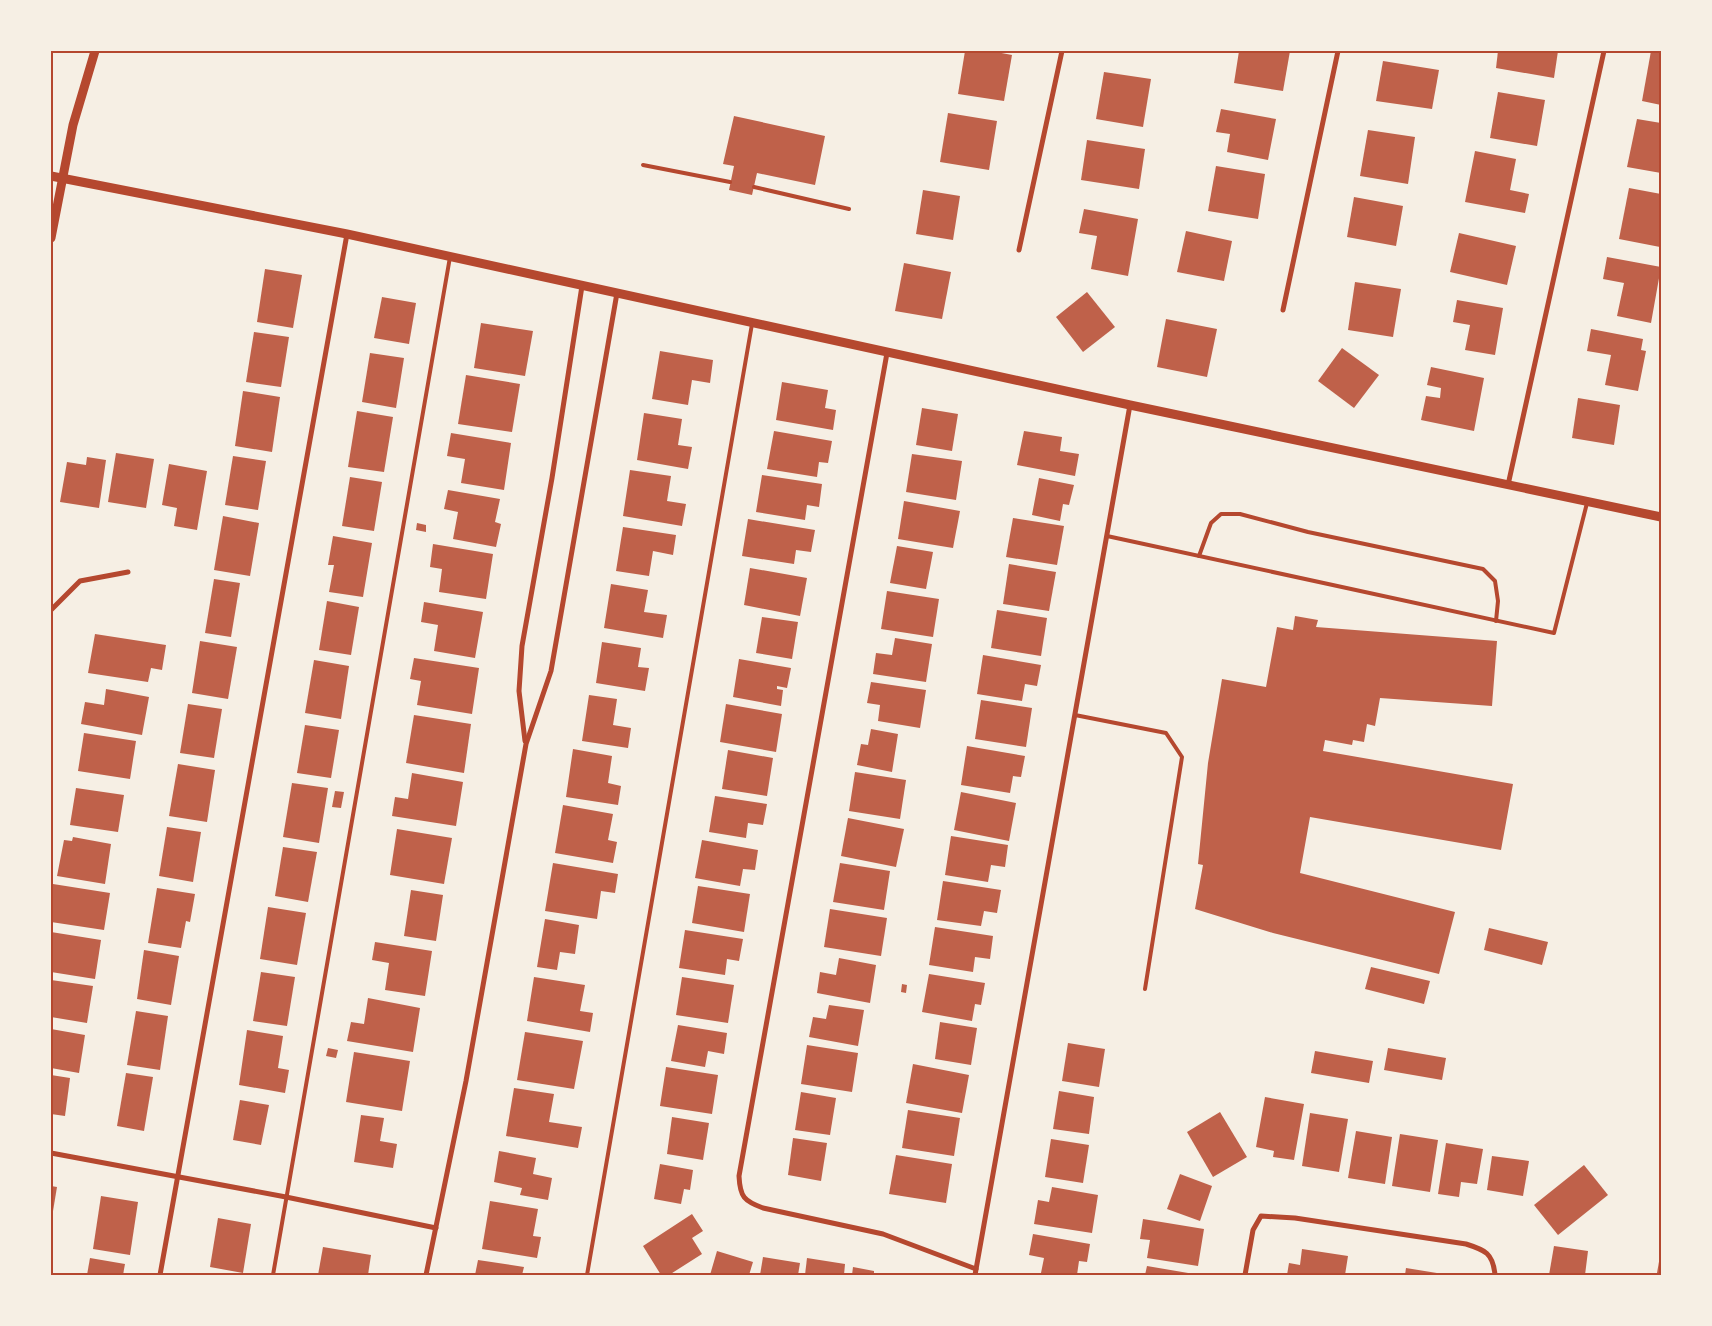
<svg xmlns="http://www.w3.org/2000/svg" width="1712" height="1326" viewBox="0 0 1712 1326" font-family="Arial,sans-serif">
<rect width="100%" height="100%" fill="#f6efe4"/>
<g fill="#bf614a">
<path d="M965,51H991L1012,55L1004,101L958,94Z"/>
<path d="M1239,51H1290L1283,91L1234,83Z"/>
<path d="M1498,51H1558L1554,78L1496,68Z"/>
<path d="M1651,51H1661V105L1642,101Z"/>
<path d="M1383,61L1439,70L1432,109L1376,101Z"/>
<path d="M1104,72L1151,79L1143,127L1096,119Z"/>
<path d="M1498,92L1545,100L1537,146L1490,138Z"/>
<path d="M1221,109L1276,119L1268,160L1227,152L1230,134L1216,132Z"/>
<path d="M948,113L997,121L989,170L940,162Z"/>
<path d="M734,116L825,136L815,185L757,173L752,195L729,190L734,166L723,164Z"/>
<path d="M1637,119L1661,123V173L1627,167Z"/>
<path d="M1368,130L1415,137L1408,184L1360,176Z"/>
<path d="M1087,140L1145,149L1139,189L1081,180Z"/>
<path d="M1475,151L1516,159L1510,190L1529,194L1525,213L1465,202Z"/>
<path d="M1216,166L1265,174L1258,219L1208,211Z"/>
<path d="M1629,188L1661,194L1660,247L1619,239Z"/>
<path d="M923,190L960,196L953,240L916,234Z"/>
<path d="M1354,197L1403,206L1396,246L1347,237Z"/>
<path d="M1084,209L1138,219L1128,276L1091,269L1097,236L1079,233Z"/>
<path d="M1186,231L1232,241L1224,281L1177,272Z"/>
<path d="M1459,233L1516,246L1507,285L1450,272Z"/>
<path d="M1607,257L1661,267L1651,323L1617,316L1624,283L1603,279Z"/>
<path d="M904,263L951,272L942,319L895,311Z"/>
<path d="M265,269L302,275L293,328L257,322Z"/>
<path d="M1355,282L1401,289L1393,337L1348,330Z"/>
<path d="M1087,292L1115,327L1083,352L1056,317Z"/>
<path d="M382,297L416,303L409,344L374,338Z"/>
<path d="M1457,300L1503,308L1495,355L1465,350L1470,325L1453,322Z"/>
<path d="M1166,319L1217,329L1207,377L1157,367Z"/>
<path d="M481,323L533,331L525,376L474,368Z"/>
<path d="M1591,329L1643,339L1641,350L1646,351L1638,391L1605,385L1611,355L1587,351Z"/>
<path d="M254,332L289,337L281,387L246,382Z"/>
<path d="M1342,348L1379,375L1354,408L1318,381Z"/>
<path d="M660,351L713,360L710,383L692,380L688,405L652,399Z"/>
<path d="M370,353L404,358L396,408L362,402Z"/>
<path d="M1431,367L1484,378L1474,431L1421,420L1426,396L1440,398L1441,388L1427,385Z"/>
<path d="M466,375L520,384L512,432L458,424Z"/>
<path d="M782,382L828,390L825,408L836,410L833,430L776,420Z"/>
<path d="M243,391L280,397L272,452L235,446Z"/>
<path d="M1578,398L1620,405L1614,445L1572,438Z"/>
<path d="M922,408L958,414L952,451L916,445Z"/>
<path d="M357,411L393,417L384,472L348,467Z"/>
<path d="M644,413L682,419L678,445L692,447L688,469L637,460Z"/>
<path d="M774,431L832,441L828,463L819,462L817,477L767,469Z"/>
<path d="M1024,431L1062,437L1060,451L1079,454L1075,476L1017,465Z"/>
<path d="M451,433L511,443L504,490L461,483L465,459L447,456Z"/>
<path d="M116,453L154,459L146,508L108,502Z"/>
<path d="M912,454L962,461L956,500L906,492Z"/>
<path d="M233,456L266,461L258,510L225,505Z"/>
<path d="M87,457L106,460L99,508L60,502L67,462L86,465Z"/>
<path d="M169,464L207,471L197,530L174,526L177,508L162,505Z"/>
<path d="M630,470L671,476L667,501L686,504L682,526L623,516Z"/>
<path d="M762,475L822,484L819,507L807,505L805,520L756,512Z"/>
<path d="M350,477L382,482L374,531L342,526Z"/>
<path d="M1039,478L1074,485L1069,505L1063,504L1060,521L1032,515Z"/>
<path d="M448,490L500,499L495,522L501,524L496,547L453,539L458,512L444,509Z"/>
<path d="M904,501L960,511L953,548L898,539Z"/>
<path d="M223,516L259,523L250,576L214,570Z"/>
<path d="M1013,518L1064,526L1057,565L1006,557Z"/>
<path d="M748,519L815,530L811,552L796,550L794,564L742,556Z"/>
<path d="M417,523L426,525V532L416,530Z"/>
<path d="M623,527L676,535L673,555L653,551L649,576L616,571Z"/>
<path d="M333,536L372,543L363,597L329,592L334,565H328Z"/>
<path d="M433,544L493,554L486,599L439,592L442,569L430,567Z"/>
<path d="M897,546L933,552L926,589L890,583Z"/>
<path d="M1009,564L1056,572L1049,611L1003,604Z"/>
<path d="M750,568L807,578L800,616L744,605Z"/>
<path d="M214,579L240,583L231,637L205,633Z"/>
<path d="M611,584L648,590L644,612L667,615L663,638L604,628Z"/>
<path d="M887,591L939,599L933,637L881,629Z"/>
<path d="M327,601L359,607L351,655L319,650Z"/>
<path d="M424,602L483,612L475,658L434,651L438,625L421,622Z"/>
<path d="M997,610L1047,618L1041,656L991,648Z"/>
<path d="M1295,616L1318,620L1316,627L1497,641L1492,706L1380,698L1375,726L1367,724L1364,742L1353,740L1352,745L1325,740L1323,751L1513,784L1501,850L1310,817L1300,873L1455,912L1439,974L1273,933L1195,909L1203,865L1198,864L1208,763L1222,679L1266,687L1277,627L1293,630Z"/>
<path d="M762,617L798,622L792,659L756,653Z"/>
<path d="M95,634L166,645L162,670L151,668L148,682L88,673Z"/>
<path d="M895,638L932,644L926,682L873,674L876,653L892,655Z"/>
<path d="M200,641L237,647L228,699L192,693Z"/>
<path d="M602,642L641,648L638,667L649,668L645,691L596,683Z"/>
<path d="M983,655L1041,665L1037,686L1025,684L1022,701L977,694Z"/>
<path d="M414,658L479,668L472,714L417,705L421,681L410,679Z"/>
<path d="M739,659L791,668L787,688L777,686V689L783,690L781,706L733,697Z"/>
<path d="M314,660L349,666L341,719L305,713Z"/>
<path d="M871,682L926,690L920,728L878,721L880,705L867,703Z"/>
<path d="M106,689L149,697L142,735L81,724L85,702L104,705Z"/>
<path d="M589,695L617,699L613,725L631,728L628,748L582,741Z"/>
<path d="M981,700L1032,708L1026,747L975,739Z"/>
<path d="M188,704L222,709L214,758L180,753Z"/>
<path d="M726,704L782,714L776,752L720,742Z"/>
<path d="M414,715L471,724L464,773L406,763Z"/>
<path d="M305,725L339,730L331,778L297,773Z"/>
<path d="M871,729L898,734L892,772L857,765L861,744L868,745Z"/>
<path d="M84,733L136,741L130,779L78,771Z"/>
<path d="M967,746L1025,756L1021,777L1013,776L1010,793L961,785Z"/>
<path d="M573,749L612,756L608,783L621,786L618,805L566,797Z"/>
<path d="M728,750L773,758L767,796L722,789Z"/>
<path d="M178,764L215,770L207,822L169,816Z"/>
<path d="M855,772L906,780L900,819L849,811Z"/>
<path d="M412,773L463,782L456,826L392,816L395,797L408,799Z"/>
<path d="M292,783L328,788L319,843L283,837Z"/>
<path d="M76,788L124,795L118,832L70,825Z"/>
<path d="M335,791L344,792L341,808L332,807Z"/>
<path d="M961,792L1016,803L1009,841L954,830Z"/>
<path d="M715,796L767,804L763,825L748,823L746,838L709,832Z"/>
<path d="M563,805L613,814L608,840L617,842L613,863L555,853Z"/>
<path d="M848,818L904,829L896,867L841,856Z"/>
<path d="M167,827L201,832L193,882L159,876Z"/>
<path d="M397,829L452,838L444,884L390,875Z"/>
<path d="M951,836L1008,845L1005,867L991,865L988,882L945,875Z"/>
<path d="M73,837L111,844L105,884L57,876L64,840L72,841Z"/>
<path d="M702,840L758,850L755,870L743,869L740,886L695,878Z"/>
<path d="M283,847L317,852L308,902L275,896Z"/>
<path d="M553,863L618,874L615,893L601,891L597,919L545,911Z"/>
<path d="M840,863L890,871L884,910L833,902Z"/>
<path d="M943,881L1001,890L997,913L984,911L981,926L937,920Z"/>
<path d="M53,884L110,893L104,930L51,922Z"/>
<path d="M698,886L750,894L744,932L692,923Z"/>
<path d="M157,888L195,894L190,922L186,921L181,948L148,943Z"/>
<path d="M411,890L443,895L436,941L404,936Z"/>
<path d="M268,907L306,913L297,965L260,959Z"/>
<path d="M830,909L887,918L881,956L824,947Z"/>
<path d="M545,919L579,925L575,954L560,952L557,970L537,967Z"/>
<path d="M935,927L993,936L990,959L975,957L973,972L929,965Z"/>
<path d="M1489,928L1548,942L1542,965L1484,950Z"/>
<path d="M685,930L743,939L739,961L727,959L725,975L679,968Z"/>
<path d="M51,932L101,940L95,979L51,972Z"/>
<path d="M375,942L432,951L425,996L385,990L389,963L372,960Z"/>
<path d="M144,950L179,956L171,1005L137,999Z"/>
<path d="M839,958L876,965L870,1003L817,993L820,972L836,975Z"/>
<path d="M1371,967L1430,981L1424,1004L1365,989Z"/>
<path d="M261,972L295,977L287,1026L253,1021Z"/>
<path d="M929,974L985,983L981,1005L975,1004L972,1021L922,1012Z"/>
<path d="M534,977L585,985L580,1011L593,1013L590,1032L527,1021Z"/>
<path d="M682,977L734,985L728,1023L676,1015Z"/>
<path d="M51,980L93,986L87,1023L51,1017Z"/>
<path d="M902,984L907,985L906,993L901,992Z"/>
<path d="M368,998L420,1008L413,1052L347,1041L351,1022L364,1024Z"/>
<path d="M829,1005L864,1010L858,1046L809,1037L813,1017L826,1019Z"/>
<path d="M136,1011L168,1016L160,1070L127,1065Z"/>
<path d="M940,1022L977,1028L971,1065L935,1059Z"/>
<path d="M678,1025L727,1033L724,1054L708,1051L705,1067L671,1061Z"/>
<path d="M51,1029L85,1035L79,1073L51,1068Z"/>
<path d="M247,1030L283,1036L278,1068L289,1070L285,1093L239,1085Z"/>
<path d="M525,1032L583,1041L574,1089L517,1080Z"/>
<path d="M1068,1043L1105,1049L1099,1087L1062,1081Z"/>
<path d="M807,1045L858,1053L852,1092L801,1084Z"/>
<path d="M328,1048L338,1050L336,1058L326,1056Z"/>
<path d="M1388,1048L1446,1058L1442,1080L1384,1070Z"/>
<path d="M1315,1051L1373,1061L1369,1083L1311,1073Z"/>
<path d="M354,1052L410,1061L402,1111L346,1102Z"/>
<path d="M913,1064L969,1075L962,1113L906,1103Z"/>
<path d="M666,1067L718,1075L712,1114L660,1106Z"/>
<path d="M126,1073L153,1077L144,1131L117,1126Z"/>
<path d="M51,1075L70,1078L65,1116L51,1114Z"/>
<path d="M514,1088L554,1094L549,1122L582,1127L578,1148L506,1136Z"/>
<path d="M1059,1091L1094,1097L1089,1134L1053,1129Z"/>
<path d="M801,1092L836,1098L830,1135L795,1130Z"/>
<path d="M1265,1097L1304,1104L1294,1160L1273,1157L1274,1151L1256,1147Z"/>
<path d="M240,1100L269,1105L261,1145L233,1140Z"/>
<path d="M908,1110L960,1118L954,1156L902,1148Z"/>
<path d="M1220,1112L1247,1157L1213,1177L1187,1132Z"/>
<path d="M1310,1113L1348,1119L1339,1172L1302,1166Z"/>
<path d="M361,1115L384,1118L380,1141L397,1144L393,1168L354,1162Z"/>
<path d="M672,1117L709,1123L703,1160L667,1154Z"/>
<path d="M1356,1131L1392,1137L1385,1184L1348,1178Z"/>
<path d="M1400,1134L1438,1140L1430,1192L1392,1186Z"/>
<path d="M793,1138L827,1143L821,1181L788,1175Z"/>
<path d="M1051,1139L1089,1145L1083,1183L1045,1177Z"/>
<path d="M1446,1143L1483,1149L1477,1184L1461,1182L1459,1197L1438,1194Z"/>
<path d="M499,1151L536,1158L533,1174L552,1178L548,1200L520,1195L522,1188L494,1182Z"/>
<path d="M896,1155L952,1164L946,1203L889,1194Z"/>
<path d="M1492,1156L1529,1161L1523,1196L1487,1190Z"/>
<path d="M660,1164L693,1170L690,1190L684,1189L681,1204L654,1199Z"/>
<path d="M1584,1165L1608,1195L1558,1235L1534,1205Z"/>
<path d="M1180,1174L1212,1186L1200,1221L1167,1209Z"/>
<path d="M51,1186L57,1187L52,1217H51Z"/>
<path d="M1052,1187L1098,1195L1092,1233L1034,1224L1038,1200L1049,1202Z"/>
<path d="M101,1196L138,1202L130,1255L93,1249Z"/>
<path d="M490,1201L538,1209L533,1236L541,1237L537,1258L482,1249Z"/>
<path d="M692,1214L703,1231L692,1238L702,1254L669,1275H661L643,1246Z"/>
<path d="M218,1218L251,1224L243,1273L210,1267Z"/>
<path d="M1143,1219L1204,1229L1198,1266L1147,1258L1150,1240L1140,1239Z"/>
<path d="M1033,1234L1090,1244L1087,1262L1079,1261L1077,1275H1055L1041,1273L1044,1258L1029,1255Z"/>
<path d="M1554,1246L1588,1251L1585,1275H1549Z"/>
<path d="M323,1247L371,1255L368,1275H318Z"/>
<path d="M1302,1249L1348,1256L1345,1275H1287L1289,1263L1300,1265Z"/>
<path d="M717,1251L753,1262L749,1275H710Z"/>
<path d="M1660,1256H1661V1274L1657,1273Z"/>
<path d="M763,1257L800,1263L798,1275H760Z"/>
<path d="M90,1258L125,1264L123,1275H87Z"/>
<path d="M807,1258L845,1264L844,1275H805Z"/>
<path d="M478,1260L524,1267L522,1275H475Z"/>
<path d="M1147,1266L1194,1274V1275H1145Z"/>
<path d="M853,1267L874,1271V1275H852Z"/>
<path d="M1406,1268L1443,1274V1275H1405Z"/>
</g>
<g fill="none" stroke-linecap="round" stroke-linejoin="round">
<g stroke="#b5482f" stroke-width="4">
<path d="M643,165L730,182"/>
<path d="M754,187L849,209"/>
<path d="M1107,536L1554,633L1587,503"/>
<path d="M1199,556L1211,523L1221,514H1240L1308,532L1483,569L1495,581L1498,601L1496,621"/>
<path d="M1075,715L1166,733L1182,757L1145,989"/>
<path d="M273,1275L450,257"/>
<path d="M587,1275L752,324"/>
</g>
<g stroke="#b5482f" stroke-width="5">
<path d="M1019,250L1062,51"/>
<path d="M1283,310L1338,51"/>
<path d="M887,353L739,1176C740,1197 744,1201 763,1208L883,1234L976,1269"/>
<path d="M1508,485L1604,51"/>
<path d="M51,610L80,581L128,572"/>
<path d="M525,741L519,691L522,646L552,478L582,286"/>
<path d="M51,1153L286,1197L436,1228"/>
<path d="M160,1275L347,234"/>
<path d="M426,1275L466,1081L526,744L551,671L617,293"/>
<path d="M975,1275L1130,405"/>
<path d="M1245,1275L1253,1230L1261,1216L1295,1218L1466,1244C1485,1250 1493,1253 1495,1275"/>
</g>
<g stroke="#b5482f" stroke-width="9">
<path d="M51,176L347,234L1130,405L1661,517"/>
<path d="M51,238L73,125L95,51"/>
</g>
</g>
<rect width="1712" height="1326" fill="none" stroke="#f6efe4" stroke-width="105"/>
<rect x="52" y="52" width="1608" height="1222" fill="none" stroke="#b5482f" stroke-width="2"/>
</svg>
